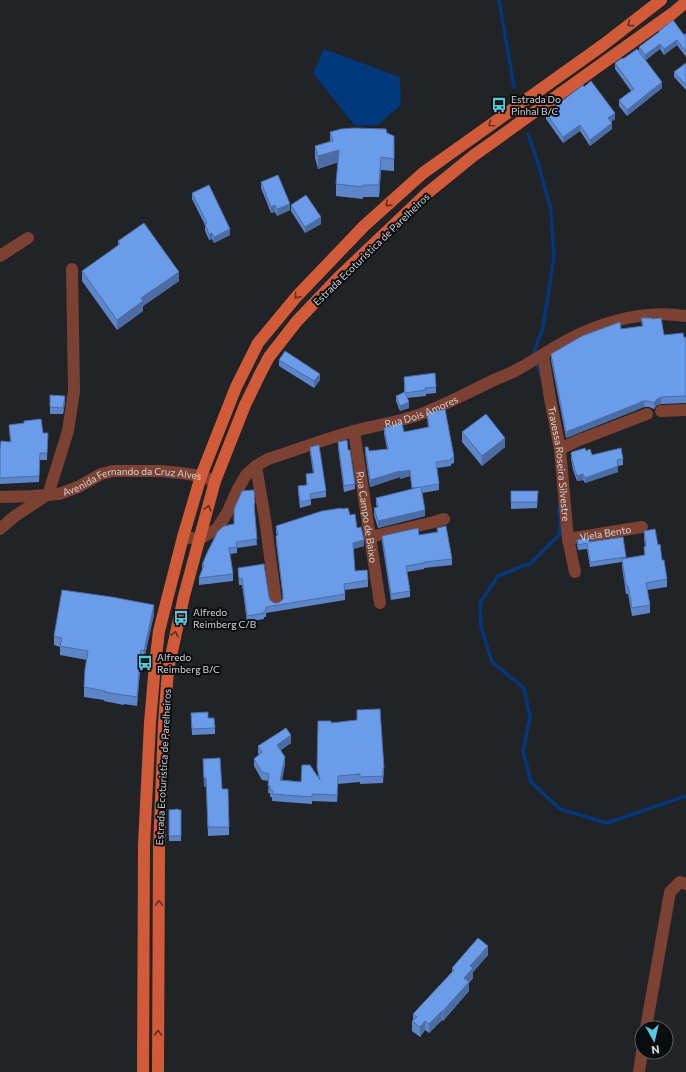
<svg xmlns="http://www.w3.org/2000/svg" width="686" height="1072" viewBox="0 0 686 1072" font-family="Commissioner,sans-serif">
<rect width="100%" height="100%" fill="#212327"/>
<path fill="#01387c" d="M324,49L400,77L401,105L378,125L355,126L313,73Z"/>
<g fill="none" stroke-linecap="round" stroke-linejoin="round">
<g stroke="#01387c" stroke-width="3.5">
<path d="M499,0L514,87"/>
<path d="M528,134L538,163L551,210L554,257L543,327L533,355V357"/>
<path d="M536,362L541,375"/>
<path d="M559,507L560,534L531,563L498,576L480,603L481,627L492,662L524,688L530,717L523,751L531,782L560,809L607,823L686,796"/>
</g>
<g stroke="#7b4132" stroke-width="12">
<path d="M0,256L28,238"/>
<path id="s1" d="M543,355L550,398L560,449L568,539L575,572"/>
<path d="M661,411L686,410"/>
<path id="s2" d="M354,431L380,603"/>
<path d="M560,449L577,441L647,414"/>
<path d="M256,466L265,519L276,602"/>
<path d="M48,495L68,431L74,391L72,269"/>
<path id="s3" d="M0,497L33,496L59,494L78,487L101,474L113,471H161L181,473L201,476L215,481"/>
<path d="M0,529L15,516L44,497"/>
<path id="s4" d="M183,537L199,539L217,529L227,513L238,489L246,475L256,466L268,459C296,450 325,439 354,431C376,425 400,422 421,414C445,405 467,393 490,382C500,377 510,374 520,368C535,360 549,350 564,342C601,322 644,310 686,316"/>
<path d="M370,537L430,523L444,519"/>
<path id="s5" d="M568,539L642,527"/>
<path d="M646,1028L670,892L680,882L686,884"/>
<path d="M639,1072L642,1052"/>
</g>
<g stroke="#d15a39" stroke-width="12">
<path d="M143,1072L144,845L150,723L155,664L159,631L183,537L201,476L236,387L258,343L297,296L364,226L423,173L603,45L661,0"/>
<path d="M158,1072L159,849L164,723L168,670L184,596L215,481L245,405L261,372L269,357L297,321L341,275L425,195L473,156L673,13L686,2"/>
</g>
</g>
<g fill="#5c86c9">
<path d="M659,31L684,35L686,33V57L677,45L664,55L660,49L646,60L662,88L627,116L619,106V100L631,91L615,69V63L639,50V47L659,33Z"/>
<path d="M686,63V90L674,77V72Z"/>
<path d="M546,113L615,119L611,122L612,129L590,146L580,131L563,143L546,119Z"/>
<path d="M330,132L387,133L394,148V171L381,170L379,197H363V199L336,196V184L338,162L318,169L315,158V146L330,141Z"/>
<path d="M261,182L290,210L277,216L275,212L271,213L261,188Z"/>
<path d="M192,193L230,235L214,243L212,239L209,240L205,231V225L192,199Z"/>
<path d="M291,205L321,224L305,233L291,211Z"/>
<path d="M118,241L179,281L143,306V311L117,330L82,281V271L118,246Z"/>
<path d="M641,318L652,319L664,335L686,337V403L661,404L657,405L654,409L649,407H644L566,438L551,360V354L621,329L642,326Z"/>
<path d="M279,360L320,380L314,388L279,366Z"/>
<path d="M404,377L436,387V393L426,394V396L407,398L409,408L400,411L396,401V396L404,392Z"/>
<path d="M50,395L65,402L63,414H50Z"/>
<path d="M427,414L454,457V463L451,464V466L437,468L439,484V490L422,493L425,516L378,528L374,515V508H377L376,504V498L412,489L410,476L400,479V477L370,487L365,453V447L369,451L387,449L384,434V428L404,432L428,427Z"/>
<path d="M9,425L43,433H48L47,460H40L39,482L0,484V449L10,442Z"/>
<path d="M462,432L505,447L482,466L462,442Z"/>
<path d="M338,442L355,484V489L344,492L338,448Z"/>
<path d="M310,447L326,491V497L311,499V505L300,508L298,492V486L307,485L306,474L313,473L310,453Z"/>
<path d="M586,451L592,455L623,459V465L618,466V472L585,483L583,480L577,481L573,470L571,459V453Z"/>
<path d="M242,491L255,509L254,510L257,545L237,548V553L230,554L233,574V581L199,585V578L202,570V565L234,524Z"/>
<path d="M511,491H538L537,508L511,509Z"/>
<path d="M342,509L350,515L357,528L364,546L353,549L355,571L368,580V587L345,590V600L266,613V617H264V619L247,622L242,585H239L238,568L269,597L270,600L274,603H277L280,602L283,599V598L276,542V536L277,535L276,533V526Z"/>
<path d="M437,528L452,559V565L424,568V569L407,572L410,591V597L391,600L382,542V536L419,535L437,532Z"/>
<path d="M644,531L658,545L667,579V587L647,590L650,605V613L632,616L628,594H626L622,567V562L590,567L587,549L578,550L577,545V540L589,542L626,557V558L644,555V547L645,546L644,539Z"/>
<path d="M154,614L144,660L141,659L137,706L124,704V705L104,701V700L84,697V687L87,660L60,655V647L54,645V636Z"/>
<path d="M191,713L215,728V734L192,735Z"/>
<path d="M318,721L331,723L384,768L383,783L360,784V782L338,784L337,802L312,801V804L272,801V798L270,796V793H268L269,781L262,780L254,766V759L259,755L258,753V746L291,743L281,750L285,764L282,780L301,782L318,777Z"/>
<path d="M203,759L222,789L229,827V835L208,836L206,786L204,787Z"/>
<rect x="169" y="810" width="12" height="31"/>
<path d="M488,955L473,972V978L469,983V991L443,1021L442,1020L429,1033L425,1030L420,1037L412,1031V1021L413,1020V1014L452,973V968Z"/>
</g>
<g fill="#4b6da4">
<path d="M677,40V45L664,55V49Z"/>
<path d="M660,44V49L645,60V55Z"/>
<path d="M662,82V88L627,116V110Z"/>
<path d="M615,113V119L608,124V118Z"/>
<path d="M612,123V129L590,146V140Z"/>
<path d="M580,125V131L563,143V137Z"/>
<path d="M339,150V162L318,169V156Z"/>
<path d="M381,157V170L379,197V185Z"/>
<path d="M290,204V210L277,216V209Z"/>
<path d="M275,205V212L271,213V207Z"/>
<path d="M321,217V224L305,233V227Z"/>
<path d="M230,229V235L214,243V237Z"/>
<path d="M212,233V239L209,240V234Z"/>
<path d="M179,272V281L143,306V311L117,330V320L141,298Z"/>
<path d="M320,374V380L314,388V381Z"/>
<path d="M65,396V402L63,414V408Z"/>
<path d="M661,397V404L657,405L654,409V403L657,399Z"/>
<path d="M644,401V407L566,438V432Z"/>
<path d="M409,402V408L400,411V406Z"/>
<path d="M505,438V447L482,466V456Z"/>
<path d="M618,466V472L585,483V478Z"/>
<path d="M410,470V476L400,479V472Z"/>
<path d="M400,471V477L370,487V480Z"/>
<path d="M583,474V480L577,481V476Z"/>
<path d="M255,503V509L254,510V504Z"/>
<path d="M425,510V516L378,528V521Z"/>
<path d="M364,540V546L353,549V543Z"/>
<path d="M154,605V614L144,660V651Z"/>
<path d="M141,650V659L137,706V697Z"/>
<path d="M291,735V743L277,752V745Z"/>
<path d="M285,757V764L280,787V780Z"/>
<path d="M338,776V784L337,802V795Z"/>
<path d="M204,778H206V786L204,787Z"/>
<path d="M488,946V955L473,972V978L469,983V991L443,1021V1011L464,978L470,966Z"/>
<path d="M442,1011V1020L429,1033V1024Z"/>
<path d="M425,1021V1030L420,1037V1027Z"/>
</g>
<g fill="#6b9cea" stroke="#4b6da4">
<path d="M673,20L684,35L686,33V52L677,40L664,49L660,44L645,55L639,47L659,32V31Z"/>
<path d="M637,49L662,82L627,110L619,100L634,89L615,63L622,58L623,59Z"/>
<path d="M686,63V85L674,72Z"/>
<path d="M591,81L615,113L608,118L612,123L590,140L580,125L563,137L546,113L583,85L584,87Z"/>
<path d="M354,128L386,129L387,133L394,136V159L381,157L379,185H363V187L336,184L339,150L318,156L315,146L333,141L330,132L341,129Z"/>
<path d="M278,175L290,204L277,209L275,205L271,207L261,182Z"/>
<path d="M209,185L230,229L214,237L212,233L209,234L205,224L207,223L192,193Z"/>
<path d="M306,195L321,217L305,227L291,205Z"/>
<path d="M144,223L179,272L141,298L143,301L117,320L82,271L120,244L118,241Z"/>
<path d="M641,318H652V319L661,318L664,335L683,333L684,338L686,337V396L661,397L657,399L654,403L649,401H644L566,432L551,354L582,336L620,322L621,329L643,326Z"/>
<path d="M285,351L320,374L314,381L279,360Z"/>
<path d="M435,373L436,387L425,388L426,390L405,393L409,402L400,406L396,396L405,392L404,377Z"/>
<path d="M50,395L65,396L63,408L50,407Z"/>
<path d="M445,409L454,457L451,458V460L436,462L439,484L421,487L425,510L378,521L374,508L378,507L376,498L420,487L412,488L410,470L400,472V471L370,480L365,447H368L369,451L388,449L384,428L402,423L404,432L429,427L427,414Z"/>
<path d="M486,414L505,438L482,456L462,432Z"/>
<path d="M41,419L43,433H48L47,453H40L39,476L0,478V449L1,441L11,442L9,425L24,423V421Z"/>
<path d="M347,440L348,450H350L355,484L344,486L338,442Z"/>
<path d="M319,445L326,491L310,494L311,500L300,502L298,486L307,485L306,474L314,473L310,447Z"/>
<path d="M585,448L586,451L590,449L592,455L621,448L623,459L617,460L618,466L585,478L583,474L577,476L573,464L571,453L572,452Z"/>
<path d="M254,490L255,503L254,504L257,539L236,542L237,547L229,548L233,574L199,578L204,565H202L207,553L218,531L224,526L234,524V509L242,491Z"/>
<path d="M511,491H538L537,502H511Z"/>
<path d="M342,508V509L348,508L350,515L355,514L357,528L361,527L364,540L353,543L355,571L367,570L368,580L344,584L345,594L266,607V611H264V613L247,616L242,578L239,579L238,568L264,564L269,597L270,600L274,603H277L280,602L283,599V595L276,536L278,535L276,526L322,511Z"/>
<path d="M446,526L452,559L424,562V563L406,566L410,591L391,594L382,536L418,528L419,535L438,532L437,528Z"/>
<path d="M655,529L658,545L660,544L662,560H664L667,579L646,583L650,605L632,608L628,586H626L622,559L645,555L644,547L646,546L644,531Z"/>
<path d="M623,537L626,557L590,562L587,543L578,545L577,540L589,538V542Z"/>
<path d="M62,590L112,597L154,605L144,651L141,650L137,697L124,695L104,692L105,691L84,687L85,669L88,651L60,646L62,638L54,636Z"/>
<path d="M380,709L384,768H383V776L360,777V774L338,776L337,795L312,794V797L272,794L273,791L270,789V786H268L269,774L262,772L254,759L262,752L258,746L286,728L291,735L277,745L285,757L280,780L301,782L302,765H310L320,780L317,768L318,721H331V723L357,720V710Z"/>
<path d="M208,712V718H214L215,728L192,729L191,713Z"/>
<path d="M220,758L222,789H228L229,827H208L206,778H204L203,759Z"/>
<path d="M178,809L179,810H181V836H169V810Z"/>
<path d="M478,938L488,946L470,966L473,968L464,978L469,982L443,1011H442L429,1024L425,1021L420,1027L412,1021L417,1017L413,1014L454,970L452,968Z"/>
</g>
<defs><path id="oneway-chevron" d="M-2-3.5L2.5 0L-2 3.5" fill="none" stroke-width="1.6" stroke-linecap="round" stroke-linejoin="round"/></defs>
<g stroke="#642f21">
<use href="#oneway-chevron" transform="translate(630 24) rotate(143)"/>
<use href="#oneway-chevron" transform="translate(491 124) rotate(145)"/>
<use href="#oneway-chevron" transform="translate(388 204) rotate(138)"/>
<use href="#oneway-chevron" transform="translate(297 296) rotate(131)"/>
<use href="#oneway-chevron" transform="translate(208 508) rotate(-75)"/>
<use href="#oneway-chevron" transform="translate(175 634) rotate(-78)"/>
<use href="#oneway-chevron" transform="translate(159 903) rotate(-90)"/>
<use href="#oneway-chevron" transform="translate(158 1033) rotate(-90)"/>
</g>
<defs>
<g id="bus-bare" transform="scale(1.2)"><path d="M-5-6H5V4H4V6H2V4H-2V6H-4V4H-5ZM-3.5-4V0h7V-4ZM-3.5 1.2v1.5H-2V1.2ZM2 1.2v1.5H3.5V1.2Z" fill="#56c9e0" stroke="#0b0c0e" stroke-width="2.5" paint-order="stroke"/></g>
</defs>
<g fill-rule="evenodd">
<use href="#bus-bare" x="499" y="105"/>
<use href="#bus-bare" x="181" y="618"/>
<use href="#bus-bare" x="145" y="663"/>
</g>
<g text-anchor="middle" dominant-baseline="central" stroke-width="4" stroke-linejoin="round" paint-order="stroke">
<g font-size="10" fill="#d2d4d6" stroke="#0b0c0e" text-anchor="start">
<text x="511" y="99">Estrada Do<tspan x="511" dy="12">Pinhal B/C</tspan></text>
<text x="193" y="612">Alfredo<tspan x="193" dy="12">Reimberg C/B</tspan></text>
<text x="157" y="657">Alfredo<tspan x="157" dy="12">Reimberg B/C</tspan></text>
</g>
<g font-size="10" fill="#d2d4d6" stroke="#0b0c0e">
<text transform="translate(371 249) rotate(-44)">Estrada Ecoturistica de Parelheiros</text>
<text stroke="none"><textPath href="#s4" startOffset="286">Rua Dois Amores</textPath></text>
<text stroke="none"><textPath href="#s1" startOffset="110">Travessa Roseira Silvestre</textPath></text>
<text stroke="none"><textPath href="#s3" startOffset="135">Avenida Fernando da Cruz Alves</textPath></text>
<text stroke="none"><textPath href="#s2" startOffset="87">Rua Campo de Baixo</textPath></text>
<text stroke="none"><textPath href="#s5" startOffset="38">Viela Bento</textPath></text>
<text transform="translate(163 767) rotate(-87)">Estrada Ecoturistica de Parelheiros</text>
</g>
</g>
<g transform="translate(654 1040) rotate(172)"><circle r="19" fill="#0b0c0e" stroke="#5b5c5e"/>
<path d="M0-3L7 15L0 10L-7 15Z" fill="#56c9e0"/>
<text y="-6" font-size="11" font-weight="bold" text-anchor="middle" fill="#d2d4d6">N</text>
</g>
</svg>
